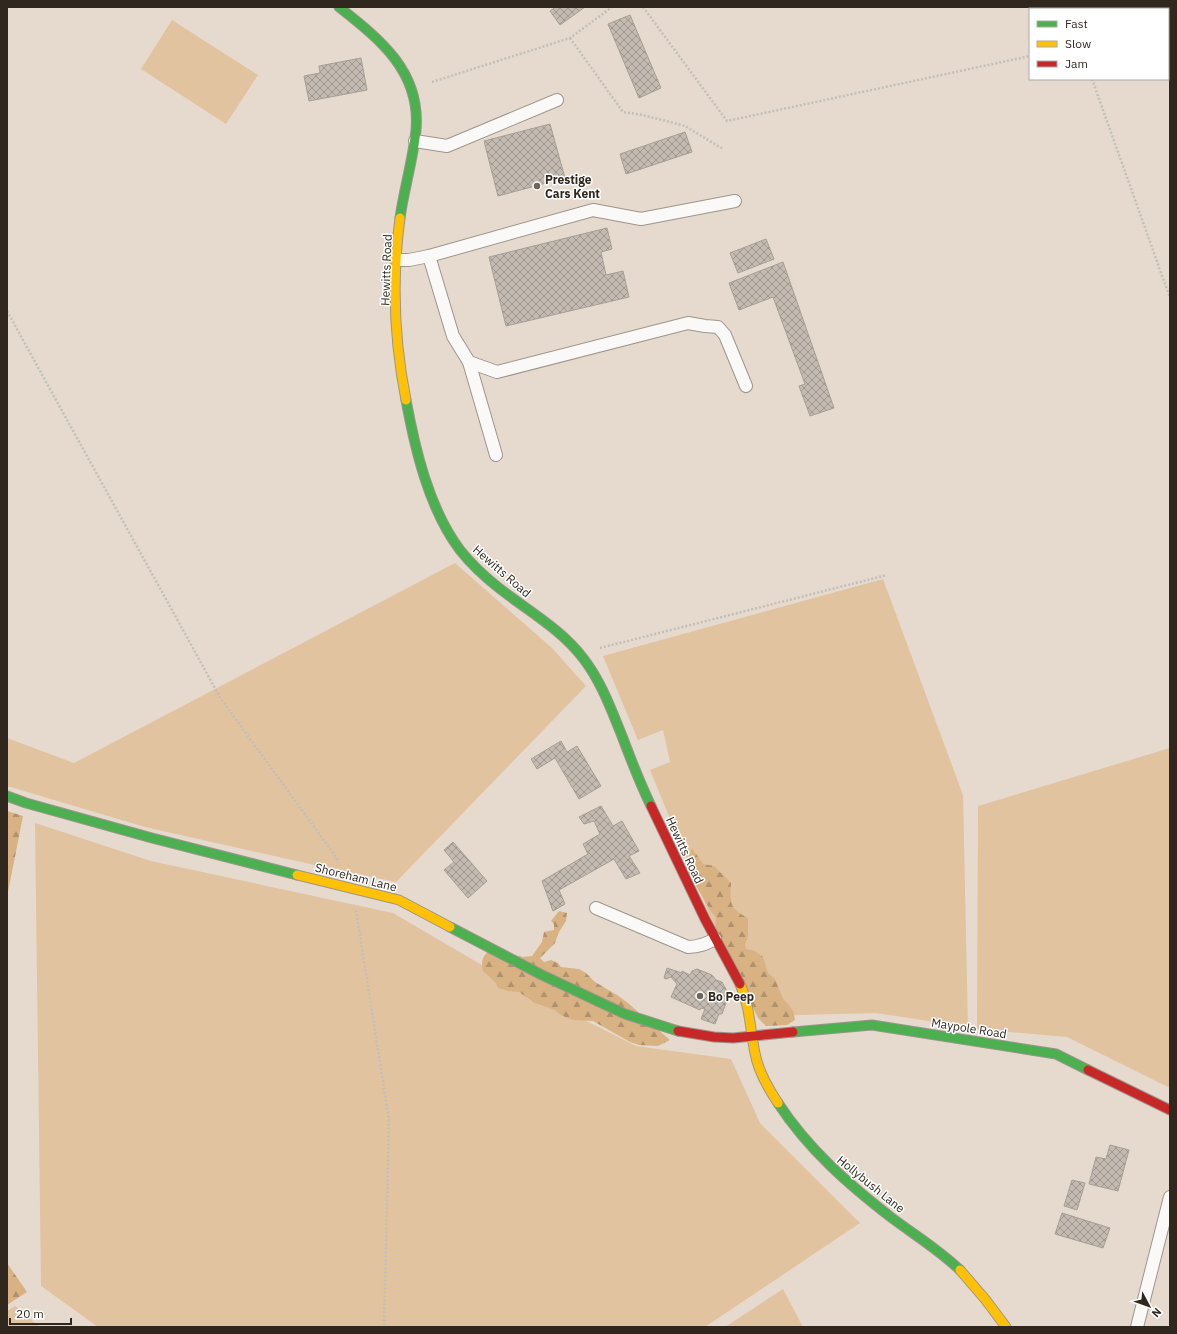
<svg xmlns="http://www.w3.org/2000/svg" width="1177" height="1334" viewBox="0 0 1177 1334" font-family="'IBM Plex Sans',sans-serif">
<defs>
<pattern id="forest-firs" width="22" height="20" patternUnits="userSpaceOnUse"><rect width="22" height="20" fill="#d8b283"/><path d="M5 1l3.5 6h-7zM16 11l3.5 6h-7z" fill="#b0916b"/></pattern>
<pattern id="building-cross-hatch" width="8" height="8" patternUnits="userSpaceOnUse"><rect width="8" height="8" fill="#c3bab1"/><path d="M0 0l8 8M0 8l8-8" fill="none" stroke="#9f978f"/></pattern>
</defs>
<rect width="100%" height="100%" fill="#e6dace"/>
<g fill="#e1c39f">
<path d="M172,20L258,75L226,124L141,69Z"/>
<path d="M455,563L552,648L586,686L396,882L310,864L145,827L7,786V738L74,763Z"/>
<path d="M883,579L963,795L968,1027L876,1013L764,1016L710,916L650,770L670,762L663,730L638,740L603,656Z"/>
<path d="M1170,748V1088L1067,1037L977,1029L978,806Z"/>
<path d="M35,823L151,861L393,913L521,988L636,1046L731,1059L760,1123L860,1223L705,1327H98L41,1286Z"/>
<path d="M783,1289L803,1327H725Z"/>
<path d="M15,1306L40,1327H7V1311Z"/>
</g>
<g fill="url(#forest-firs)">
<path d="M7,811L23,816L7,897Z"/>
<path d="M692,848L703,864L714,866L731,883C730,903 729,908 748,918V936L745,944L746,949L755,951L763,957L768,973L775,979L783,999L789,1005L793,1011L795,1020L787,1025L766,1026L758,1018L715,930L716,917L712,913L685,867L690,863L689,856Z"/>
<path d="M559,911L567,913L566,921L559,932L555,943L540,958L544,962L551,960L558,963L561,967L579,969L586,973L595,982L617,995L628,1003L670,1040L658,1046L639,1045L630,1042L593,1021L572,1020L559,1014L555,1010L535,1003L519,992L508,991L498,988L496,983L483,971C481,962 482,958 488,951L523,957L532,956L542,942L544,932L554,930V924L551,921Z"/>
<path d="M7,1263L27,1292L7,1305Z"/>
</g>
<g fill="url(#building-cross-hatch)" stroke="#a79e94">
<path d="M556,7H585L560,25L550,11Z"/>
<path d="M630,15L661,88L639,98L608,24Z"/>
<path d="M361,58L367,90L309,101L304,76L320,73L319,66Z"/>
<path d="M550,124L565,178L498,196L484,141Z"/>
<path d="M685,132L692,152L626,174L620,154Z"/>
<path d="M607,228L612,249L601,252L606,275L623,271L629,297L506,326L489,257Z"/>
<path d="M766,239L774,259L738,273L730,253Z"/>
<path d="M783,262L834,408L810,416L799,386L805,384L773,297L739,310L729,283Z"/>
<path d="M561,741L567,752L577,746L601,786L579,799L555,758L537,769L531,759Z"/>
<path d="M601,806L613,826L622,821L639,851L629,856L640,873L626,879L614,859L559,890L565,904L553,911L542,881L588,854L583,844L600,834L594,821L584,824L579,817Z"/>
<path d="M453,842L487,881L468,898L444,870L454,862L444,850Z"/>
<path d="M667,968L682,973V971L690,975L692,971L697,969L712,975L716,980L722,982L729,995L722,1014H719L715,1024L701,1019L705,1009L701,1008L700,1010L671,997L677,984L671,977L666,979L664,978Z"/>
<path d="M1110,1145L1129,1150L1118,1191L1089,1184L1096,1157L1106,1159Z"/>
<path d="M1072,1180L1085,1183L1077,1210L1064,1206Z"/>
<path d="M1062,1213L1110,1228L1103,1248L1055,1234Z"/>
</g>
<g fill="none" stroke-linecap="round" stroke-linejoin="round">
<g stroke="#9d958b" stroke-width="14">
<g id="lane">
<path d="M415,141L447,146L557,100"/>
<path d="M429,256L453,336L469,362L497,372L688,323L705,326L718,327L725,335L746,386"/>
<path d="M397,260H409L429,256L593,210L641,219L735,201"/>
<path d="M469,362L496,455"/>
<path d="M596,908L688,947C699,947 706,944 715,939"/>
<path d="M1137,1327L1170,1197"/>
</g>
</g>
<g stroke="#9d958b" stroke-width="11">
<g id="fast">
<path d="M339,7C381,40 421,72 416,130C413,160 404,189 400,218"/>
<path d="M406,400C415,449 429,509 460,550C471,564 485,577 499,588C527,610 561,629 583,658C601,681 611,709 622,736C631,760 640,783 651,806"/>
<path d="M7,796L26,803L152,838L297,875"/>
<path d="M450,927L542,975L625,1014L678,1031"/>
<path d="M793,1032L872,1025L1056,1054L1088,1070"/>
<path d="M778,1103C808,1149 848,1184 892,1218C916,1236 938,1249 960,1270"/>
</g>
</g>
<g stroke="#9d958b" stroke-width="11">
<g id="slow">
<path d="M400,218C392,278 394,340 406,400"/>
<path d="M297,875L399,900L450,927"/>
<path d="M740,984C750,1006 750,1030 755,1053C758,1071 768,1088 778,1103"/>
<path d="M960,1270L985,1299L1006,1327"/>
</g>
</g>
<g stroke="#9d958b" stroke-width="11">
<g id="jam">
<path d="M651,806L705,919L740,984"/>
<path d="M678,1031L714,1037L733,1038L793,1032"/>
<path d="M1088,1070L1170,1110"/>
</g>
</g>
<g stroke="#c2bfba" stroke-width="2.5" stroke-dasharray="2 2" stroke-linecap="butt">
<path d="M643,7L727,121L1030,56"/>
<path d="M570,38L623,112L643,115L685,126L723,149"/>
<path d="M1092,79L1170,298"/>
<path d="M432,82L570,38L612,7"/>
<path d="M7,311L221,699L336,857L338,863"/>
<path d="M600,648L887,575"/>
<path d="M356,910L389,1120L384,1327"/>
</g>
<use href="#lane" stroke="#fbf9f8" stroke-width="12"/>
<use href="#fast" stroke="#4caf50" stroke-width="9"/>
<use href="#slow" stroke="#ffc107" stroke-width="9"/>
<use href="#jam" stroke="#c62828" stroke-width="9"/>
</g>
<g fill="#70665c" stroke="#fff" stroke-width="1.5">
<circle cx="537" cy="186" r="4"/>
<circle cx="700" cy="996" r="4"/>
</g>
<g text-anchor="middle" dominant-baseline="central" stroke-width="3" stroke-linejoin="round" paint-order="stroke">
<g font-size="12" font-weight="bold" fill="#30281f" stroke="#fff" text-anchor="start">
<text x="545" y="179">Prestige<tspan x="545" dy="14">Cars Kent</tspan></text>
<text x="708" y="996">Bo Peep</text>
</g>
<g font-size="12" fill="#30281f" stroke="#fff">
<text transform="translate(386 270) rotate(-88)">Hewitts Road</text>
<text transform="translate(502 571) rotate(41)">Hewitts Road</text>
<text transform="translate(685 850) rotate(65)">Hewitts Road</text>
<text transform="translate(356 877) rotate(14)">Shoreham Lane</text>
<text transform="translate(969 1028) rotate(9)">Maypole Road</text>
<text transform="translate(871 1184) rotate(39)">Hollybush Lane</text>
</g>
</g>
<rect width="1177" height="1334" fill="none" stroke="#30281f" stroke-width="16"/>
<rect x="1029" y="8" width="140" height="72" fill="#ffffff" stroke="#aca9a5"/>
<rect x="1037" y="21" width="20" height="6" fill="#4caf50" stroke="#aca9a5"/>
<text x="1065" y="28" font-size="12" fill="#30281f">Fast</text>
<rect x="1037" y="41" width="20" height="6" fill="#ffc107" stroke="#aca9a5"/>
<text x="1065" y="48" font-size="12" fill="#30281f">Slow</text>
<rect x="1037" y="61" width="20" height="6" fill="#c62828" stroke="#aca9a5"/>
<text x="1065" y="68" font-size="12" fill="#30281f">Jam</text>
<g transform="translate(1149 1306) rotate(131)" stroke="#ffffff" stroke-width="3" paint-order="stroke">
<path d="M0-3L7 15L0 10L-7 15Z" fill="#30281f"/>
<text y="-6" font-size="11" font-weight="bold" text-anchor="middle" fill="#30281f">N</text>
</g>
<path d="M10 1318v6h61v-6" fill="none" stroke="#30281f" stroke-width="2"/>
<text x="16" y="1318" font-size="12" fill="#30281f" stroke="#ffffff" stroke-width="3" paint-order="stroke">20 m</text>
</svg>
